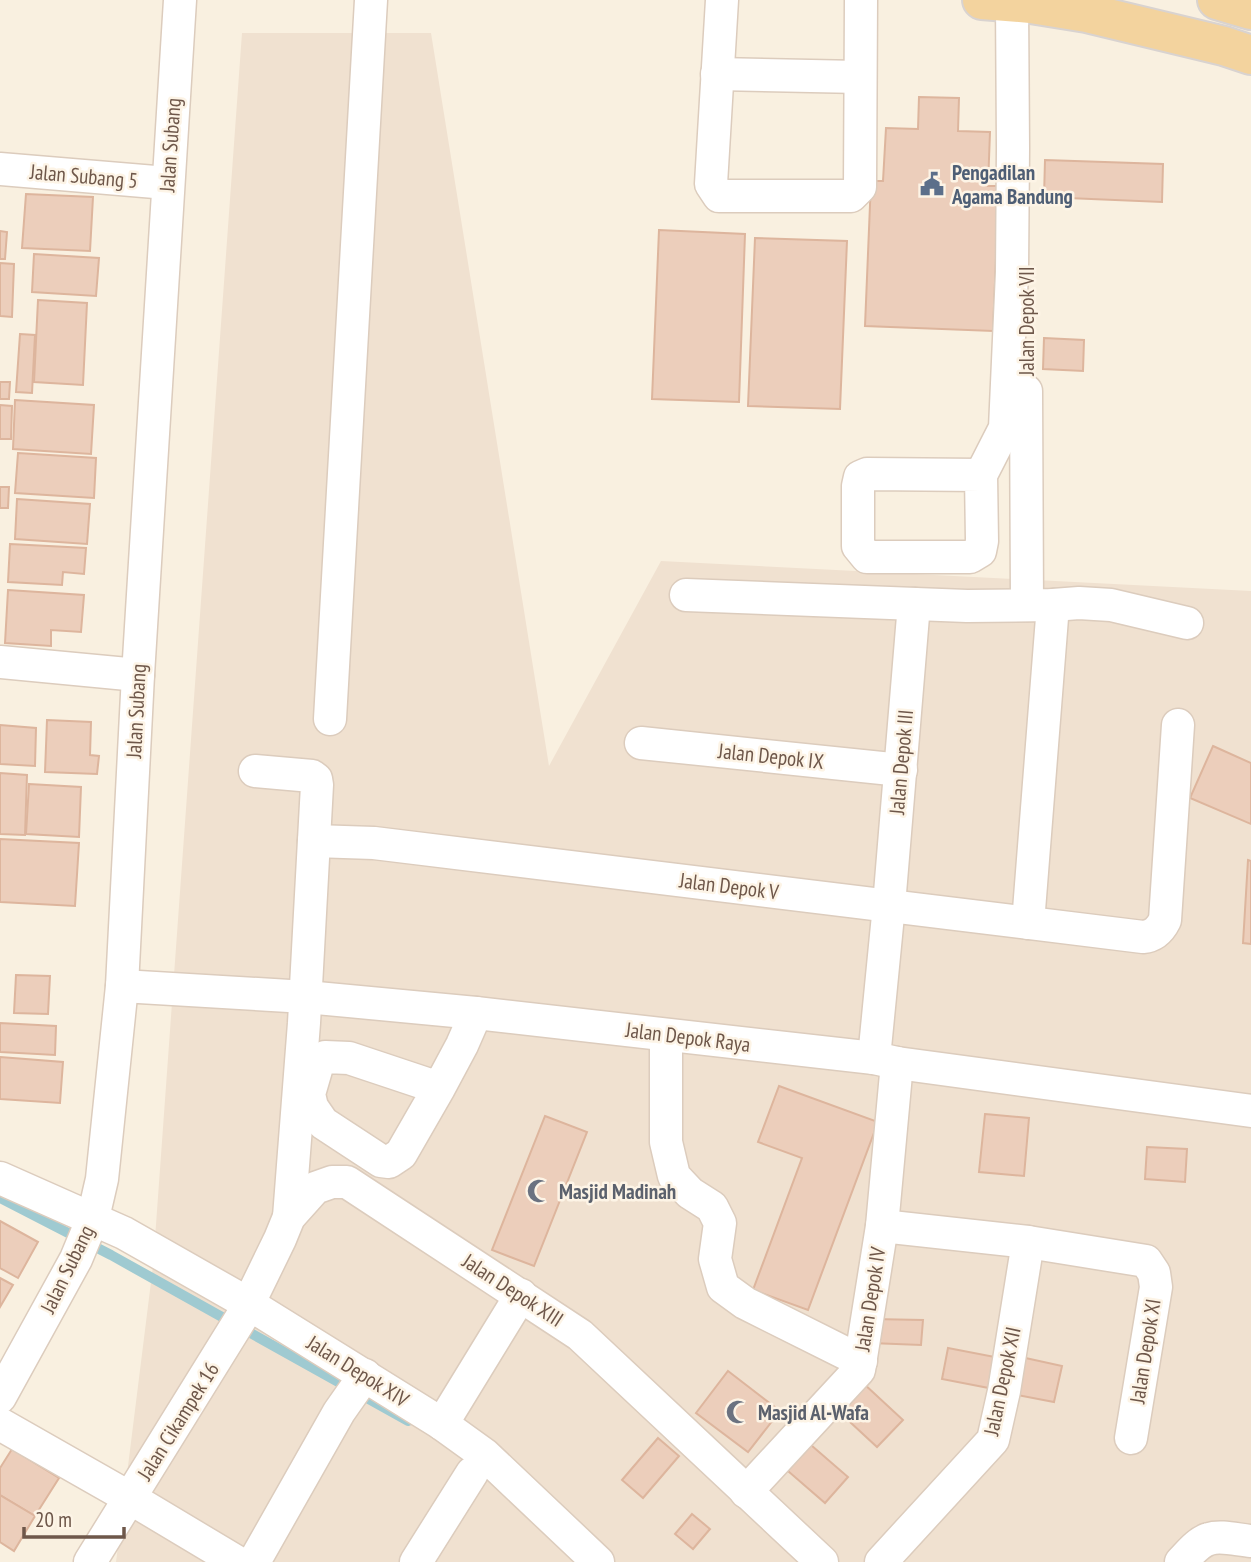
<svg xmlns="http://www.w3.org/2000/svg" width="1251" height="1562" viewBox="0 0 1251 1562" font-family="'PT Sans Narrow',sans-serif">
<rect width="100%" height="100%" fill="#f9f0e0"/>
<path fill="#f0e1d0" d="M242,33H431L549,766L661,561L1251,591V1562H116L153,1266Z"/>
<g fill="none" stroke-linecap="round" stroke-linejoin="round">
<path stroke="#9fcad1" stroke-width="10" d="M0,1198L111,1255L408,1421"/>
</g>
<g fill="#eccebb" stroke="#ddb59d" stroke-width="2">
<path d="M919,97L959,98L958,131L990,132L988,186H999L993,331L865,326L871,181H883L886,128L918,129Z"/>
<path d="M1045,160L1163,164L1162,202L1044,197Z"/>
<path d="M26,194L93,197L90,251L22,248Z"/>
<path d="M659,230L745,234L739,402L652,399Z"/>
<path d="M0,231L7,232L5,259H0Z"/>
<path d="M755,238L847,241L840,409L748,406Z"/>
<path d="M34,254L99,258L96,296L32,292Z"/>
<path d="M0,263L14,264L12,317L0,316Z"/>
<path d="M38,300L87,303L83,385L34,382Z"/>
<path d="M20,334L35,335L32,393L16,392Z"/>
<path d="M1044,338L1084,340L1083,371L1043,369Z"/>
<path d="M0,382H10L9,399H0Z"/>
<path d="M15,400L94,405L91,454L13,449Z"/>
<path d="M0,405L12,406L11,439H0Z"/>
<path d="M18,453L96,458L94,498L15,493Z"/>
<path d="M0,487H9L8,508H0Z"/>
<path d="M17,499L90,504L87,544L15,539Z"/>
<path d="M10,544L86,548L84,574L63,572L62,585L8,582Z"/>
<path d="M8,590L84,595L81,632L51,630V646L5,643Z"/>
<path d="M47,720L91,722L90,755L99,756L97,774L45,772Z"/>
<path d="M0,725L36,728L35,766L0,764Z"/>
<path d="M1213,746L1251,763V824L1190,798Z"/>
<path d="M0,773L27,775L25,835L0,834Z"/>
<path d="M29,784L81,787L79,837L26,834Z"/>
<path d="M0,839L79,843L75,906L0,902Z"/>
<path d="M1248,860L1251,861V944L1243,943Z"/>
<path d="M16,975L50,976L48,1014L14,1013Z"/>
<path d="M0,1023L56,1026L55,1055L0,1052Z"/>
<path d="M0,1057L63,1062L60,1103L0,1099Z"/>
<path d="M779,1086L878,1122L808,1310L753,1290L802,1158L758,1142Z"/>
<path d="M985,1114L1029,1118L1024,1176L979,1172Z"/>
<path d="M545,1116L587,1132L534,1266L492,1250Z"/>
<path d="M1147,1147L1187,1149L1185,1182L1145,1179Z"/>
<path d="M0,1221L38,1242L18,1278L0,1268Z"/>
<path d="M0,1278L13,1285L0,1307Z"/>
<path d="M872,1319L923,1320L921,1345L871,1343Z"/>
<path d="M948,1348L1000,1358L994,1389L942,1379Z"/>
<path d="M1021,1357L1062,1366L1054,1402L1012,1394Z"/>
<path d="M728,1371L780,1411L748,1452L696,1413Z"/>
<path d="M863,1383L903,1420L877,1447L837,1410Z"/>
<path d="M658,1438L679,1456L643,1498L622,1480Z"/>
<path d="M804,1439L848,1477L825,1503L781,1465Z"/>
<path d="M12,1449L59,1478L35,1516L0,1495V1468Z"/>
<path d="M0,1495L35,1516L14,1551L0,1542Z"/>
<path d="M692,1514L710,1529L693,1549L675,1534Z"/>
</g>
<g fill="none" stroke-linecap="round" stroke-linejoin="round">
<g stroke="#dcccbd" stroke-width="35">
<g id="minor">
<path d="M722,0L711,184L719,196H851L860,187L861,0"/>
<path d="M717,74L860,77"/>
<path d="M0,169L167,183"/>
<path d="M1026,391L1027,605"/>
<path d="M981,475L867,474L860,477L858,486V546L867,557H970L980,551L982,541L981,475L1005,428L1012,272L1013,148L1012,3"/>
<path d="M686,595L967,606L1053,605L1079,603L1111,605L1187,623"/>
<path d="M0,662L138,675"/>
<path d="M330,719L371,0"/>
<path d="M641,743L901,770"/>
<path d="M255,771L312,776L316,779L317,785L304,1023L289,1217"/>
<path d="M314,841L374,843L1143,937C1154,936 1160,930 1165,920L1178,725"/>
<path d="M1028,923L1053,605"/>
<path d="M122,986L306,997L476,1013L874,1058L897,1063L1251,1111"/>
<path d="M666,1035V1142L674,1176L690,1193L712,1207L720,1223L715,1259L723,1287L745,1303L861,1361"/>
<path d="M874,1058L889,905L914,604"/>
<path d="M439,1088L349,1058L325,1057L318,1063L309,1094L312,1107L323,1123L381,1161L389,1162L401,1154L439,1088L462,1045L476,1013"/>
<path d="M0,1178L124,1233L249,1304L442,1424L485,1455L598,1562"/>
<path d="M882,1226L1028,1242L1146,1261L1154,1273L1156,1287L1131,1438"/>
<path d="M0,1397L76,1259L93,1218L102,1179L122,986L138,675L180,0"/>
<path d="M0,1424L130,1498L237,1562"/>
<path d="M442,1424L521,1295"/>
<path d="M746,1492L859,1370L882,1226L897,1063"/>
<path d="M90,1562L243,1315L280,1239L289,1217L315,1188L332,1182H347L580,1335L822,1562"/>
<path d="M254,1562L339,1412L365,1375"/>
<path d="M416,1562L472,1473"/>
<path d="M881,1562L993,1440L1004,1391L1028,1242"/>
<path d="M1181,1562C1189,1554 1198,1542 1209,1539C1221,1535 1238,1540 1251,1541"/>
</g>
</g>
<g stroke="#d9d3d0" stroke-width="42">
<g id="major">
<path d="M982,0L1031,4L1087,13L1224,46L1251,55"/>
<path d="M1217,0L1251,10"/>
</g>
</g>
<use href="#minor" stroke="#fff" stroke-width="32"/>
<use href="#major" stroke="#f3d39e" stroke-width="38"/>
</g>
<defs>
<g id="civic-bare" transform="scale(1.89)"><path d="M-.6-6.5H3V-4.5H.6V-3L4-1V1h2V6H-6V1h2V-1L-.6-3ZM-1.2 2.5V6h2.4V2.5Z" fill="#5c6f8a" stroke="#fdf4e6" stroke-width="2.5" paint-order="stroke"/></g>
<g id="mosque-bare" transform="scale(1.89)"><path d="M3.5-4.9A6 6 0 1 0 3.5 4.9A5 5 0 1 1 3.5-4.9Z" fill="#6b7280" stroke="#fdf4e6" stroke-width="2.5" paint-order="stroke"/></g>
</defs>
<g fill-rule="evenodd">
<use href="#civic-bare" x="932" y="184"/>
<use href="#mosque-bare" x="539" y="1191"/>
<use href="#mosque-bare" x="738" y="1412"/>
</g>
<g text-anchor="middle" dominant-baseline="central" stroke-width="5" stroke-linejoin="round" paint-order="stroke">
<g font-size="21" fill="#6e574a" stroke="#fdf4e6">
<text transform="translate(170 145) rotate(-86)">Jalan Subang</text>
<text transform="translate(84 176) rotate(5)">Jalan Subang 5</text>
<text transform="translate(1026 321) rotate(-90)">Jalan Depok VII</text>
<text transform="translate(136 711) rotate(-87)">Jalan Subang</text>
<text transform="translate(771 756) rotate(6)">Jalan Depok IX</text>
<text transform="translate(901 762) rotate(-85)">Jalan Depok III</text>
<text transform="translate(729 886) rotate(7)">Jalan Depok V</text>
<text transform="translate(688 1037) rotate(7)">Jalan Depok Raya</text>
<text transform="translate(67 1269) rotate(-64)">Jalan Subang</text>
<text transform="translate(513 1290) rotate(33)">Jalan Depok XIII</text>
<text transform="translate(870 1299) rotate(-81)">Jalan Depok IV</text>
<text transform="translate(1145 1351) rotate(-81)">Jalan Depok XI</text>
<text transform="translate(358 1371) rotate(32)">Jalan Depok XIV</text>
<text transform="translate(1002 1381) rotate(-78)">Jalan Depok XII</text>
<text transform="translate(178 1421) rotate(-58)">Jalan Cikampek 16</text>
</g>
<g font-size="21" font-weight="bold" fill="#4e5e75" stroke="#fdf4e6" text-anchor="start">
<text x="952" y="172">Pengadilan<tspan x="952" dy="24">Agama Bandung</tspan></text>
</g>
<g font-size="21" font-weight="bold" fill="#5b616d" stroke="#fdf4e6" text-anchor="start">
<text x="559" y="1191">Masjid Madinah</text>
<text x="758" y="1412">Masjid Al-Wafa</text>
</g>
</g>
<path d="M24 1527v10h100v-10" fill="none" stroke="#6e574a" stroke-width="3.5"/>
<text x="35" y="1527" font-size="21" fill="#6e574a" stroke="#fdf4e6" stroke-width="5" paint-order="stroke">20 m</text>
</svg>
